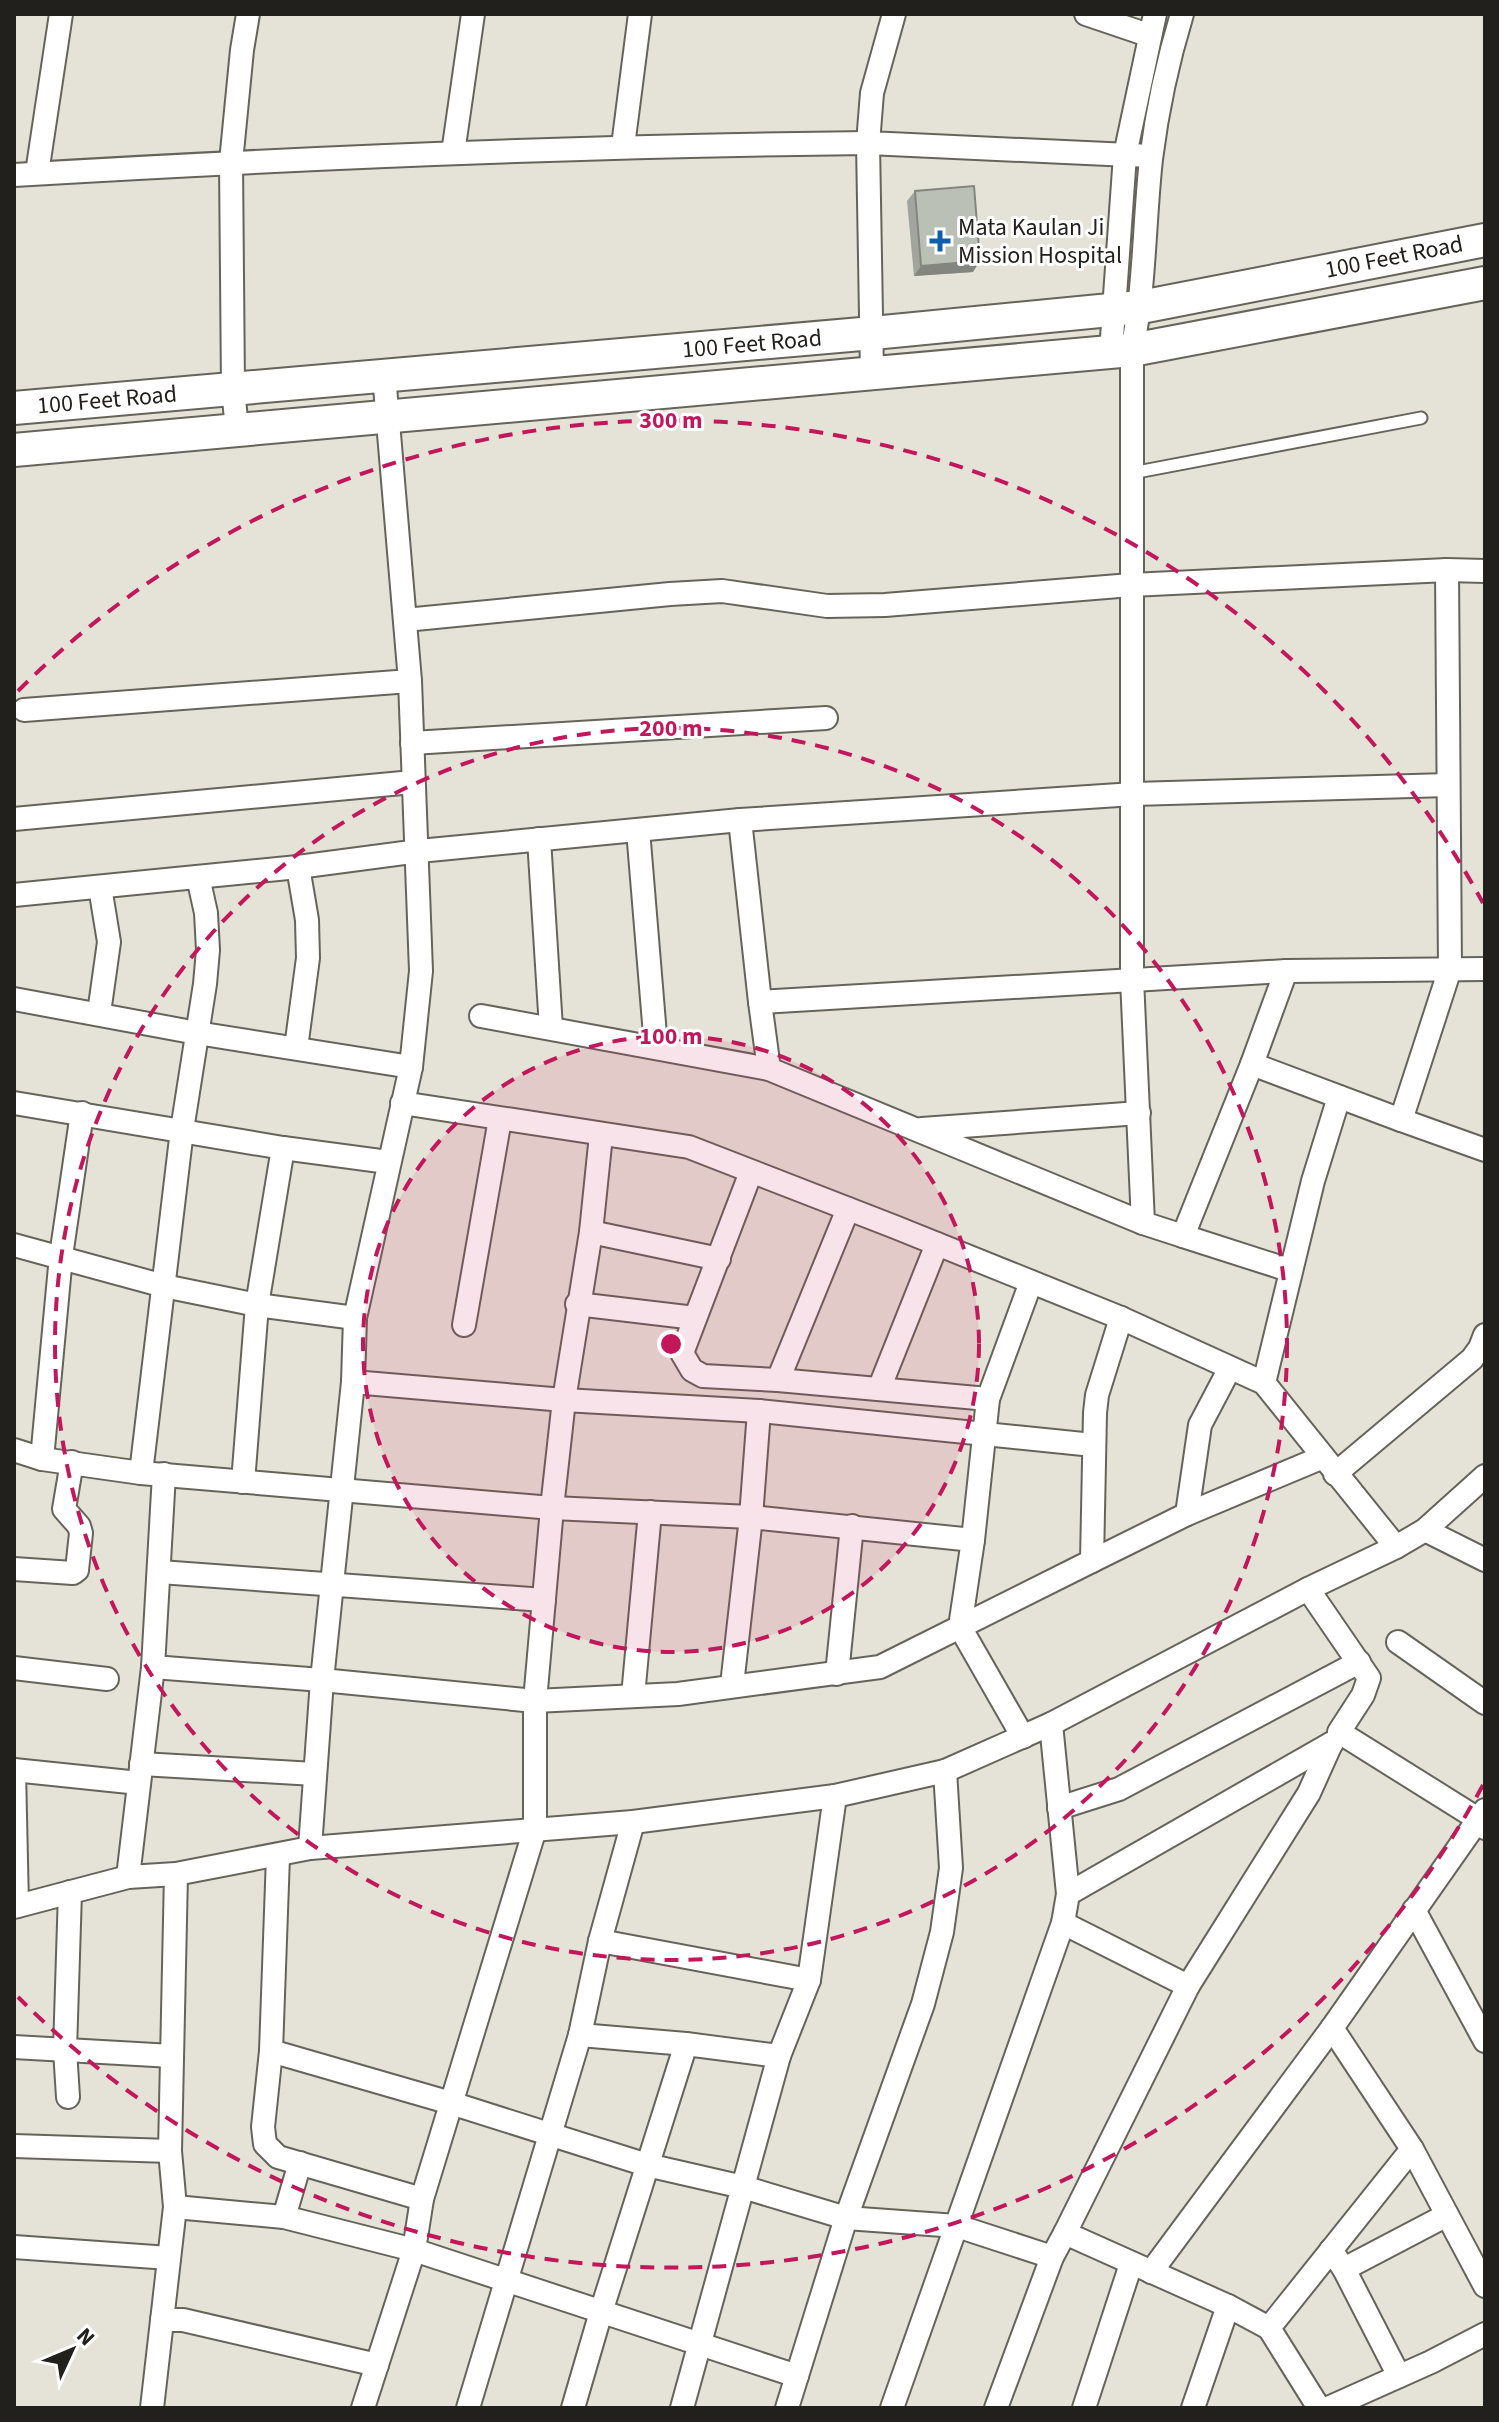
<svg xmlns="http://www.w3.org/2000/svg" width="1499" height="2422" viewBox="0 0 1499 2422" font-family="'Source Sans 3',sans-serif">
<rect width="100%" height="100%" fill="#e5e3d7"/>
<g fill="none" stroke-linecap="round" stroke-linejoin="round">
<g stroke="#66645a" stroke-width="15">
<path id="lane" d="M1132,473L1421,418"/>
</g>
<g stroke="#66645a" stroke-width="26">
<g id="street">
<path d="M894,14L872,93L868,143L1151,156"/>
<path d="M1086,14L1148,35"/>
<path d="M623,146L640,14"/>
<path d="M453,153L473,14"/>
<path d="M37,173L61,14"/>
<path d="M14,175C299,158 583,146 868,143L872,373"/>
<path d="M1111,352L1125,155L1155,14"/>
<path d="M237,430L233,388L231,162L242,50L248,14"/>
<path d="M1447,570L1450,969L1401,1120L1485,1150"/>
<path d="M405,620L670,594L722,591L827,606L885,605L1131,585L1447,570L1485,571"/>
<path d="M24,710L410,681"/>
<path d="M412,743L826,718"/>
<path d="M14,819L413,782"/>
<path d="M740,820L760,1002"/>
<path d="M638,830L656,1047"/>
<path d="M539,839L551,1028"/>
<path d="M14,895L298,867L419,851L740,820L1134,794L1448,785"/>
<path d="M1286,971L1252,1064L1401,1120"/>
<path d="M14,999L197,1033L411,1067"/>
<path d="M99,1013L109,942L100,887"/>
<path d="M481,1016L769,1069L1143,1223L1132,979V350C1145,287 1144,223 1151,159C1157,111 1168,60 1182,14"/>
<path d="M296,1048L308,958L307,920L298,867"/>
<path d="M769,1069L760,1002L1286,971L1485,969"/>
<path d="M14,1103L283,1148"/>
<path d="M402,1103L689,1147L895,1227L1121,1318L1264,1383L1396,1547"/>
<path d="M922,1129L1139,1113"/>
<path d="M751,1172L682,1353L692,1370L703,1376L778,1380L848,1209"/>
<path d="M1143,1223L1183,1236L1252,1064"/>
<path d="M591,1232L719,1259"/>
<path d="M1183,1236L1289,1270"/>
<path d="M14,1245L164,1286L257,1305L355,1318"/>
<path d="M577,1304L695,1318"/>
<path d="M464,1325L500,1119"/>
<path d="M778,1380L988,1399"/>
<path d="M353,1382L564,1400L759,1411L1093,1445"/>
<path d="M1264,1383L1313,1181L1339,1097"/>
<path d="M879,1389L937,1244"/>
<path d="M14,1450L42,1459L141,1473L552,1508L751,1517L973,1540L960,1627L1023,1737"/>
<path d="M42,1459L61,1256L82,1113"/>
<path d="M141,1473L182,1130L205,984L208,950L206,913L198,877"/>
<path d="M1335,1474L1472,1359L1480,1348L1485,1335"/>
<path d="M243,1482L257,1305L283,1148L388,1162"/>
<path d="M1187,1514L1200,1425L1230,1368"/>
<path d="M1425,1530L1485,1560"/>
<path d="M973,1540L988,1399L1031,1282"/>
<path d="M1092,1561L1187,1514L1323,1457"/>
<path d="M14,1569L73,1573L77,1570L81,1533L79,1526L64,1509L72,1462"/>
<path d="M160,1572L544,1600"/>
<path d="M1308,1589L1369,1678L1363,1695L1339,1732L1478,1819L1485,1828"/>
<path d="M1398,1642L1485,1703"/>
<path d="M153,1667L322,1680L535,1701L678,1694L880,1667L1092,1561L1095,1413L1097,1395L1121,1318"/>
<path d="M14,1668L107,1679"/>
<path d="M837,1674L852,1526"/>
<path d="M732,1685L751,1517L759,1411"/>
<path d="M633,1696L650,1512"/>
<path d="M141,1764L315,1774"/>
<path d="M14,1770L17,1906"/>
<path d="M14,1770L139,1783"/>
<path d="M1059,1808L1119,1789L1359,1662"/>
<path d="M310,1848L322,1680L353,1382L355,1318L411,1067L421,971L410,681L384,375"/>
<path d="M278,1856L271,2051L263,2127L265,2144L278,2157L422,2199"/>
<path d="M128,1877L153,1667L164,1474"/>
<path d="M1068,1894L1332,1743"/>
<path d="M14,1907L128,1877L176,1874L310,1848L633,1822L835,1796L945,1771L1051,1724L1308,1589L1396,1547L1425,1530L1485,1476"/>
<path d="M1414,1910L1485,2041"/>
<path d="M1063,1923L1188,1986"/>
<path d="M600,1941L809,1980"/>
<path d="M580,2035L686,2044"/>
<path d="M14,2047L172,2056"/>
<path d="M271,2051L451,2103L647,2165L743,2187L846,2218L957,2226L1052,2257"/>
<path d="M68,2097L65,2050L70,1892"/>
<path d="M14,2146L170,2151"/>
<path d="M1412,2149L1485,2286"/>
<path d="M175,2207L284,2217L414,2250L797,2376"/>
<path d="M284,2217L300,2163"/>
<path d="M1065,2233L1188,1986L1309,1793L1331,1744"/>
<path d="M14,2247L169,2258"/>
<path d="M1331,2250L1344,2269L1447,2215"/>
<path d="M1344,2269L1399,2376"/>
<path d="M1151,2272L1332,2028"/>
<path d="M162,2320H183L377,2365"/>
<path d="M152,2408L175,2207L170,2151L176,1874"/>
<path d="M363,2408L414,2250L422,2199L535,1829V1701L552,1508L564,1400L591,1232L601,1135"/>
<path d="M468,2408L580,2035L600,1941L633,1822"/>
<path d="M573,2408L601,2312L686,2044L779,2056"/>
<path d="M682,2408L779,2056L809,1980L835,1796"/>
<path d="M787,2408L846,2218L923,2004L942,1932L951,1868L945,1771"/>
<path d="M892,2408L1063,1923L1068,1894L1051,1724"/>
<path d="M996,2408L1052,2257L1065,2233L1228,2306L1269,2328"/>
<path d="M1084,2408L1131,2264"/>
<path d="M1193,2408L1228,2306"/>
<path d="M1319,2408L1269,2328L1412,2149L1332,2028L1485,1810"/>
<path d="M1328,2408L1431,2362L1485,2334"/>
</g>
</g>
<g stroke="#66645a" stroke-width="36">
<g id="secondary">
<path d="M14,408L873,333L1141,307L1485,240"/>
<path d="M14,450L1132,350L1485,283"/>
</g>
</g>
<use href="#lane" stroke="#fff" stroke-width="11"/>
<use href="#street" stroke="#fff" stroke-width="22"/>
<use href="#secondary" stroke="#fff" stroke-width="32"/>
</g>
<path fill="#a1a59d" d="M915,191L973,272L914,276L907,201Z"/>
<path fill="#83867f" d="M980,261L973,272L914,276L921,266Z"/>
<path fill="#bbc0b6" stroke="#83867f" stroke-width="2" d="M974,186L980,261L921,266L915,191Z"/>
<circle cx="671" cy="1344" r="308" fill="#c2185b" fill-opacity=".12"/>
<g fill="none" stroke="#c2185b" stroke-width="4" stroke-dasharray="14 10">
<circle cx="671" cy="1344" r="308"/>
<circle cx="671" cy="1344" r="616"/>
<path d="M1483 1785A924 924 0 0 1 18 1997M18 691A924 924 0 0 1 1483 903"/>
</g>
<path fill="#0e5eac" stroke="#fff" stroke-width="3" d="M936 229h8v8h8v8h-8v8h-8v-8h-8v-8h8z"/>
<g text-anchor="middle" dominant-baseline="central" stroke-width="6" stroke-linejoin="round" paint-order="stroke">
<g font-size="24" fill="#21201c" stroke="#fff" text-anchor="start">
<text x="958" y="227">Mata Kaulan Ji<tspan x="958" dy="28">Mission Hospital</tspan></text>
</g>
<g font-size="24" fill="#21201c" stroke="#fff">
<text transform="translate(1394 257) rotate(-11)">100 Feet Road</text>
<text transform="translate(752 344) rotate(-5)">100 Feet Road</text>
<text transform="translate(107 400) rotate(-5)">100 Feet Road</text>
</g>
</g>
<circle cx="671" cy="1344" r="12" fill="#c2185b" stroke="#fff" stroke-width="4"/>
<g font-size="24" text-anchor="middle" font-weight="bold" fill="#c2185b" stroke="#fff" stroke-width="6" stroke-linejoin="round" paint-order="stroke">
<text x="671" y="428">300 m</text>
<text x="671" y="736">200 m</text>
<text x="671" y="1044">100 m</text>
</g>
<rect width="1499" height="2422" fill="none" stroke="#21201c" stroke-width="32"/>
<g transform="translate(72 2350) rotate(46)" stroke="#ffffff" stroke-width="6" paint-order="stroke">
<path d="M0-6L14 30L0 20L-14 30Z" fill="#21201c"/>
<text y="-12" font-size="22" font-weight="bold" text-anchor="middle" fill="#21201c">N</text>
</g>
</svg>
